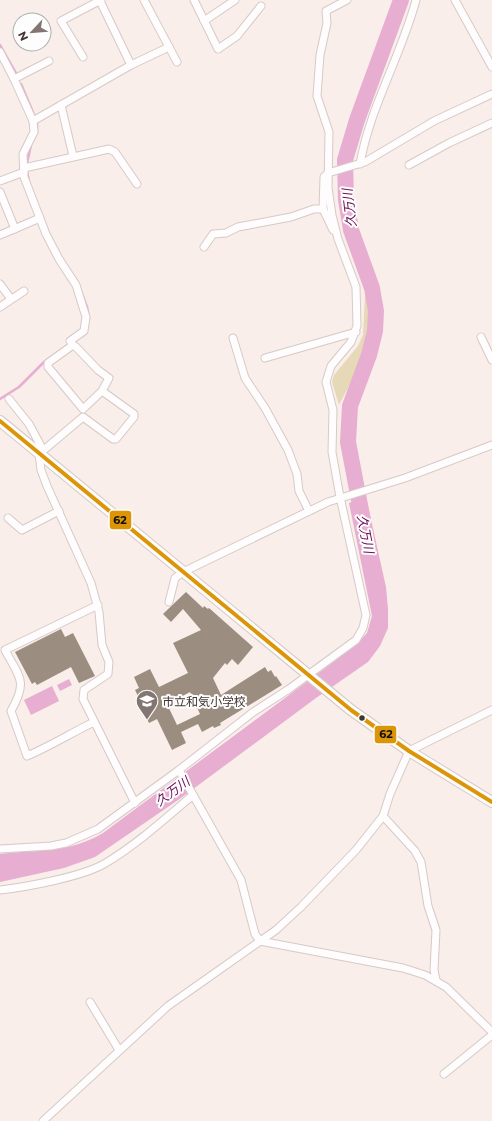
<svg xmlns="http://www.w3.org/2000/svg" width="492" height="1121" viewBox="0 0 492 1121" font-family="Montserrat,'Noto Sans JP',sans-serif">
<rect width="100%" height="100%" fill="#f9eeea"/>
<path fill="#e6d9b7" d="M365,295C384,330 355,374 339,405L332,382L334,375L358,346L363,335Z"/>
<g fill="#e7aed2">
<path d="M366,497L386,587L388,609V628L380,646L368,662L316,698L181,798L95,857L64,868L0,882V854C39,849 67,854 103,833L355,646L367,633L372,616L349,503Z"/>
<path d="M69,679L72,685L60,691L57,685Z"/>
<path d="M52,686L59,701L31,715L24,700Z"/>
</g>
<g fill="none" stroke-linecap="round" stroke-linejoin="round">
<g stroke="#e7aed2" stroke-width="2.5">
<path d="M0,45L16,73"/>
<path d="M21,84L35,117"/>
<path d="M37,133V124"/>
<path d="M27,163L31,145"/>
<path d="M27,171L29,182"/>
<path d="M46,226L50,236"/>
<path d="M82,294L87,307L89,318"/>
<path d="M0,399L19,387L44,362L68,345"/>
</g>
<path stroke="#e7aed2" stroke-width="16" d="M363,521L348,442L350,406L369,355L375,331L376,311L372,288L351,230L346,200L345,160L357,120L401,0"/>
</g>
<g fill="#9b8d7f" fill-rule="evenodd">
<path d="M186,592L203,608L204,606L208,609L209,608L253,647L238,665L232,659L227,665L225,663L213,678L221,695L265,667L268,672L271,670L275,677L276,676L282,685L220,723L221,725L214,728L213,726L202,732L198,724L181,732L186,743L172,750L157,719L149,723L137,699L139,698L135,690L139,688L134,677L150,669L159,687L188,673L173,643L201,630L183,609L171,622L163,614ZM190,692L200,714L177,725L167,704Z"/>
<path d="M61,629L65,637L73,633L95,676L79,683L71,667L37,685L35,682L32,684L15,652Z"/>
</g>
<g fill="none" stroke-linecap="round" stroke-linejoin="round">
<g stroke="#d5cac7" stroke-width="9">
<g id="minor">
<path d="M144,0L177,62"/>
<path d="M194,0L218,49L237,36L261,6"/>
<path d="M455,0L492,67"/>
<path d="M100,1L131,65L169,47"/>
<path d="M204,21L235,0"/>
<path d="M0,52L14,79L33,121L131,65"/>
<path d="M83,57L61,21L101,0"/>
<path d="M14,79L49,61"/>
<path d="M61,105L73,156"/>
<path d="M33,121L34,132L23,154L24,177L46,234L59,259L76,285L86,317L84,331L70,341L73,345L48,363V367L83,409L102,391L134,414V417L116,439H113L83,417L39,454L41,470L47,486L91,583L99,612L102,645L109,662L108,674L84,690L83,699L135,803"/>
<path d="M360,164C370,107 401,56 416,0"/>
<path d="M409,165L449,143L492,123"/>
<path d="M24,168L109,149L115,152L137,184"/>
<path d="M0,181L24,172"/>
<path d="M0,192L15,229"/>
<path d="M333,230L323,209L324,177L328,173L365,162L434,121L492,94"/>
<path d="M0,235L40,218"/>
<path d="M204,247L213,234L226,233L238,227L291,217L314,209H323"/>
<path d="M0,284L11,299"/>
<path d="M0,307L24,291"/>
<path d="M481,337L492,360"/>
<path d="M233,338L245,378L265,408L288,450L297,474L299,491L309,511"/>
<path d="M73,345L76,347L98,370L109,378L102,391"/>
<path d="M265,358L356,332"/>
<path d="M9,399L29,424L43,450"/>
<path d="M8,518L22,530L59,511"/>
<path d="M169,602L175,578L183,572L328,502L405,478L492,445"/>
<path d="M94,722C71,733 51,746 27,756L11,711C28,681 20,678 5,650L98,605"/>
<path d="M179,770L241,880L255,934L260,941L403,968L425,975L446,987L492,1032"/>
<path d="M383,816L415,851L421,862L428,906L436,930L434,970L436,980"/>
<path d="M0,849L51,846L66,843L98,829L179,770L252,713L289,689L356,640L363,628L366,615L340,497L332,452L333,410L326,382L331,366L351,342L357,326L356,287L338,239L332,215L328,188L329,132L317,96L320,55L327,23L326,11L347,0"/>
<path d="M0,890C26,887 81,877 104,864C136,845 165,819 193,795"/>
<path d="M90,1002L119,1050"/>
<path d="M444,1074L492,1035"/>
<path d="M43,1121L168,1006L276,930L301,907L356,850L383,816L390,794L409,751L492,710"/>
</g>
</g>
<g stroke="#d5cac7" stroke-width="12">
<path id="secondary" d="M0,421L351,710L409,751L492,802"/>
</g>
<use href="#minor" stroke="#fefcfc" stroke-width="7"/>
<use href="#secondary" stroke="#fefcfc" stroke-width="10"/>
<g stroke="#fdfdfd" stroke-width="7">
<path id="bus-1" d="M0,421L351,710L409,751L492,802"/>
</g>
<use href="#bus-1" stroke="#dc9507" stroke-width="4"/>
</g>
<defs>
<g id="school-pin" transform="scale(1.15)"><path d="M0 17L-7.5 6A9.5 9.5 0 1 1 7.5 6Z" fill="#827672" stroke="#fdfdfd"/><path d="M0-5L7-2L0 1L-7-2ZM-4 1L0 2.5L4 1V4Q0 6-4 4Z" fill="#fff"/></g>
</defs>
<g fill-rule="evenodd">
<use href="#school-pin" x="147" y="701"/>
</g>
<circle fill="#423531" stroke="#fdfdfd" stroke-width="1.5" cx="362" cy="718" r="3.5"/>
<g text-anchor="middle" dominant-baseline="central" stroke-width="4" stroke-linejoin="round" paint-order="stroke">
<g font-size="12" fill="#423531" stroke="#fdfdfd" text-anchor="start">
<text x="162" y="701">市立和気小学校</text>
</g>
<g font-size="13" font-style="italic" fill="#660953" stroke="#fdfdfd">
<text transform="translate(349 208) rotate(-97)">久万川</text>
<text transform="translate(366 534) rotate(79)">久万川</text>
<text transform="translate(172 791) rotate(-36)">久万川</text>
</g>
</g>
<g stroke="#fdfdfd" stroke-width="1.5">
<rect x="109" y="510" width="23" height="20" rx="4" fill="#dc9507"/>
<rect x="374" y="725" width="23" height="19" rx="4" fill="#dc9507"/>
</g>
<g font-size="11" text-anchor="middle" font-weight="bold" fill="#111">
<text x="120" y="524">62</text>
<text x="386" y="738">62</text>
</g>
<g transform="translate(32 32) rotate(244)"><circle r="19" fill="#fdfdfd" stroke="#b2adab"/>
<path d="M0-3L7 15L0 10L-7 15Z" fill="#827672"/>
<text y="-6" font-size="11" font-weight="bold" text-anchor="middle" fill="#423531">N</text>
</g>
</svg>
